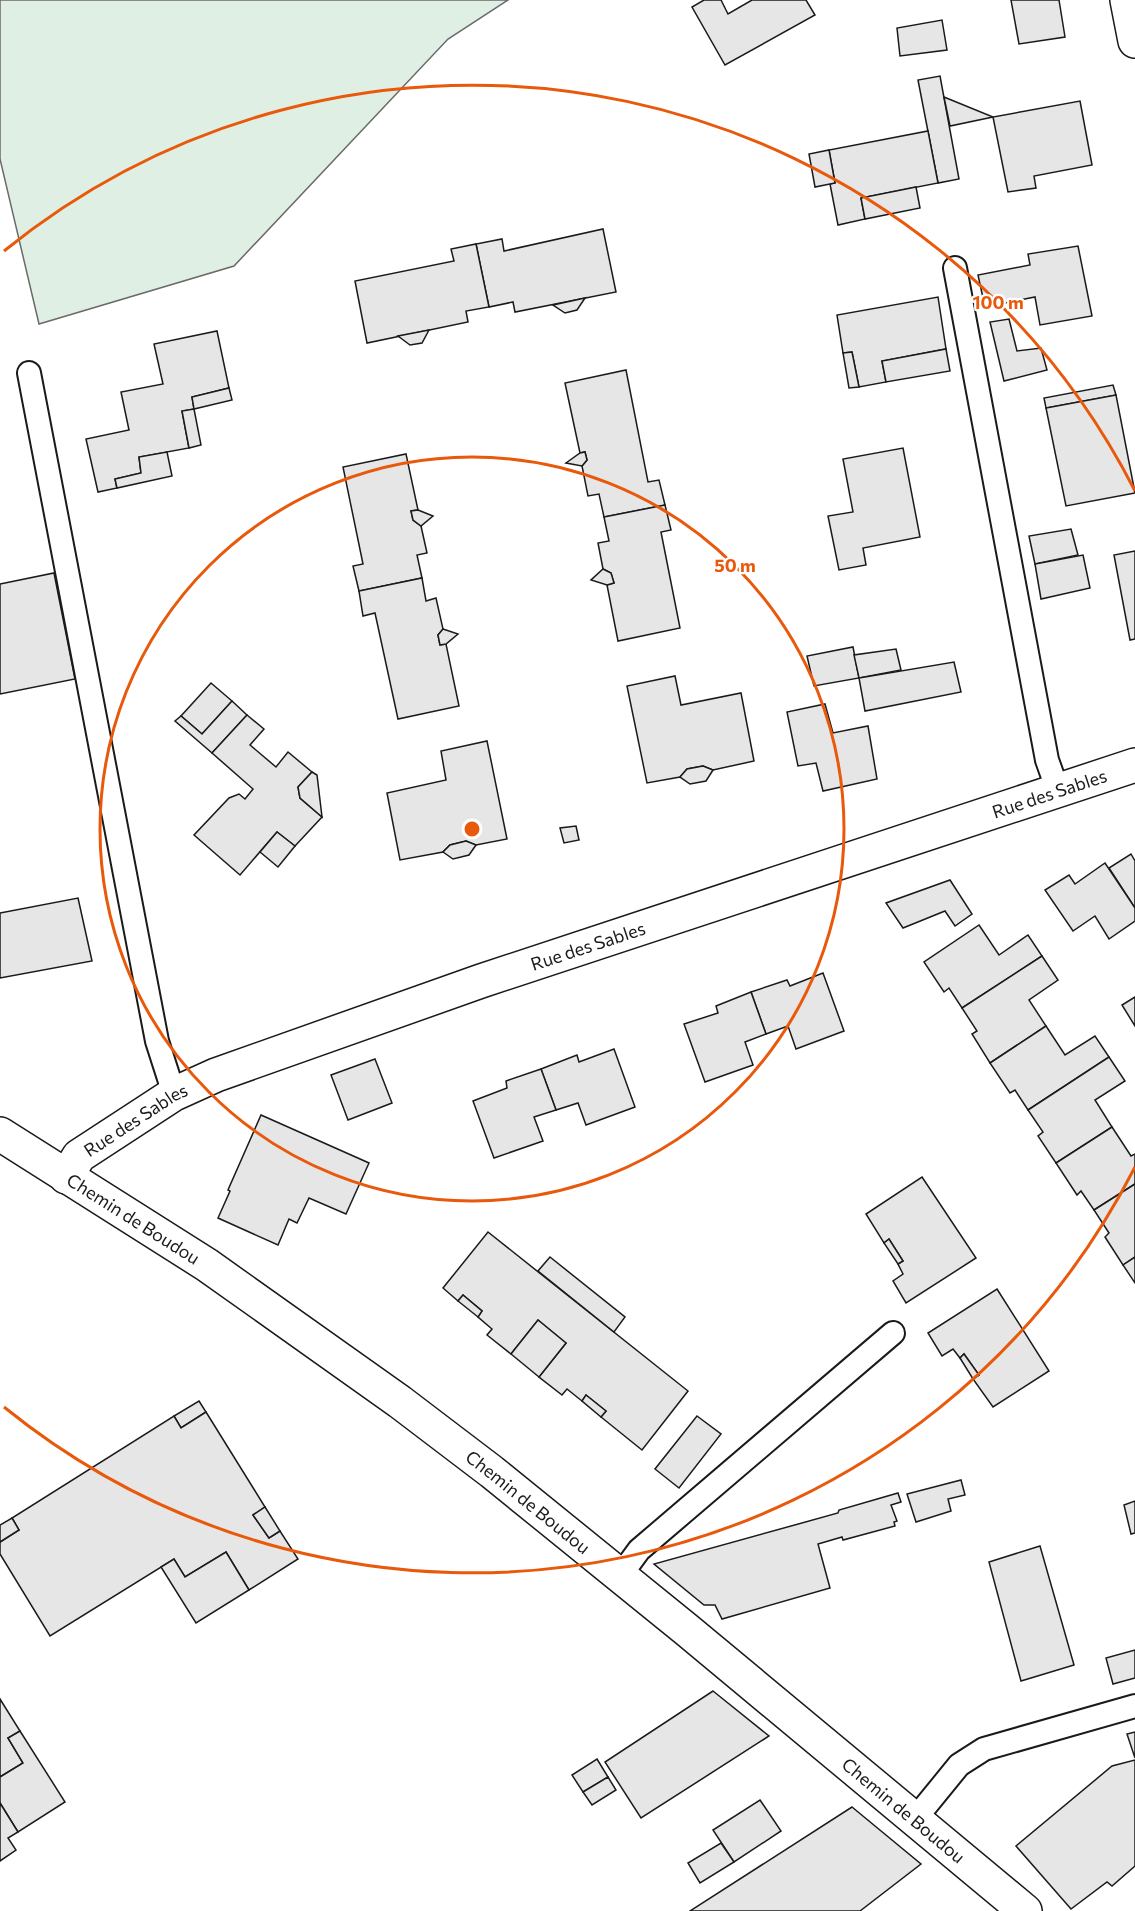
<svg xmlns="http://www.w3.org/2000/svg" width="1135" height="1911" viewBox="0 0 1135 1911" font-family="Commissioner,sans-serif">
<rect width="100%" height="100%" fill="#fff"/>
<path fill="#e0efe3" stroke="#6a6a6a" stroke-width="1.5" d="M0,0H508L448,39L234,266L39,324L0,159Z"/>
<g fill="#e6e6e6" stroke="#1a1a1a" stroke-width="1.5">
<path d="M704,0H721L728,14L752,0H806L815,15L725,65L692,7Z"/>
<path d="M1011,0H1059L1065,37L1019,44Z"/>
<path d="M942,20L947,50L900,56L897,28Z"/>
<path d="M940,76L959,179L938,183L918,80Z"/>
<path d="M944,97L993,117L950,126Z"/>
<path d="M1080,101L1092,165L1034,176L1036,188L1008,192L993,117Z"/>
<path d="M928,131L938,183L861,198L865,219L838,225L830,184L835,183L829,150Z"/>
<path d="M829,150L835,183L815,187L809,154Z"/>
<path d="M916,187L920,208L865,219L861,198Z"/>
<path d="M603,229L616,292L515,312L513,302L489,307L476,244L502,239L504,251Z"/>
<path d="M476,244L489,307L466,311L468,322L367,343L355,281L454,261L451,249Z"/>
<path d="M1078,246L1092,316L1040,325L1035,297L985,307L978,275L1030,265L1028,254Z"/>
<path d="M938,297L946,349L882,361L886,382L859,387L852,352L843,353L837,315Z"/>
<path d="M585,298L577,310L565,313L553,305Z"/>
<path d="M1009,319L1017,351L1041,348L1047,370L1004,381L990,322Z"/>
<path d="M429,330L422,343L410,345L398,336Z"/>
<path d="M217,331L229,388L192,397L194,409L182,411L189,448L139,457L141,473L115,479L117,488L98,492L86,439L129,430L121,392L163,384L154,344Z"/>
<path d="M946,349L950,371L886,382L882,361Z"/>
<path d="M852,352L859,387L849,388L843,353Z"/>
<path d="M626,370L648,482L659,480L665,505L604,517L599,494L588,496L582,466L587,460L585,452L580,453L565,383Z"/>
<path d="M1113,385L1116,395L1046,408L1044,398Z"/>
<path d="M229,388L232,400L194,409L192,397Z"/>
<path d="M1116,395L1135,493L1066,506L1046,408Z"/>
<path d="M194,409L201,445L189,448L182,411Z"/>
<path d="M903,448L920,537L863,548L866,565L839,570L828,516L853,512L843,459Z"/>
<path d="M167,452L172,476L117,488L115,479L141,473L139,457Z"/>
<path d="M585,452L587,460L582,466L566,463L580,453Z"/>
<path d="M406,454L418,510L411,511L413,520L421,526L427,553L417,555L422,578L359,591L353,566L363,564L343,467Z"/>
<path d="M665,505L671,530L661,532L680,628L618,641L607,585L614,583L611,573L603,569L598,543L609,541L604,517Z"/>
<path d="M418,510L433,516L421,526L413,520L411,511Z"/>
<path d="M1071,529L1078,555L1035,564L1029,536Z"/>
<path d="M1135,551V639L1130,640L1114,555Z"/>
<path d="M1083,555L1090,588L1041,599L1035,564Z"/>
<path d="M603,569L611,573L614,583L607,585L591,580Z"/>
<path d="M54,573L75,679L0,694V584Z"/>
<path d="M422,578L426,601L436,598L443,629L438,635L440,645L446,644L459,706L398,719L375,613L363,616L359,591Z"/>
<path d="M443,629L458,634L446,644L440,645L438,635Z"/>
<path d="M853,647L859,678L814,686L807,656Z"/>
<path d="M896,649L901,670L859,678L854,655Z"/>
<path d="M954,662L961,692L865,711L859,678Z"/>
<path d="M675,676L681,705L741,693L754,761L713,770L703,766L687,769L680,777L647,783L627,686Z"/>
<path d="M211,683L232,701L202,734L181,716Z"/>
<path d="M232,701L247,715L212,753L175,721L181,716L202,734Z"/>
<path d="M825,704L833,733L868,726L877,779L823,791L816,763L798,766L787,712Z"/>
<path d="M247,715L264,729L250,745L276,767L288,752L312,772L298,787L300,798L322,817L295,846L277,832L240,875L194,835L229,798L239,794L245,799L253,789L212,753Z"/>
<path d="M487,741L507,839L476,845L466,841L450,845L443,852L400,860L387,793L446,780L441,751Z"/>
<path d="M703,766L713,770L706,781L690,784L680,777L687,769Z"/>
<path d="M312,772L317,775L322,817L300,798L298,787Z"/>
<path d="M576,826L579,840L564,843L560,828Z"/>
<path d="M277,832L295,846L278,867L260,852Z"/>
<path d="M466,841L476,845L469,855L453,859L443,852L450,845Z"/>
<path d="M1131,854L1135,861V908L1109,868Z"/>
<path d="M1105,863L1135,908V921L1109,939L1095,916L1073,931L1045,890L1069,875L1075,884Z"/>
<path d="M950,880L972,914L955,926L945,911L903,928L886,903Z"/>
<path d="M78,898L92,961L0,978V913Z"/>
<path d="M979,925L999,955L1028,935L1042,956L962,1008L949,988L944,992L924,962Z"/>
<path d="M1042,956L1058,980L1029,1000L1046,1026L990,1063L972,1034L977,1031L962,1008Z"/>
<path d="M823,973L844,1031L796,1049L788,1026L766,1034L751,992L787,980L790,986Z"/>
<path d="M751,992L766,1034L745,1042L753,1065L705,1082L684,1024L718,1013L716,1006Z"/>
<path d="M1135,997V1026L1122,1005Z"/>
<path d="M1046,1026L1065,1055L1095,1036L1109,1057L1028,1110L1015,1090L1010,1093L990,1063Z"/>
<path d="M614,1049L635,1107L586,1125L578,1103L556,1110L541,1069L577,1055L579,1062Z"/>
<path d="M1109,1057L1125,1081L1095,1100L1112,1127L1056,1163L1038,1136L1043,1132L1028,1110Z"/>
<path d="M375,1059L392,1103L348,1120L331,1075Z"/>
<path d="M541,1069L556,1110L534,1117L543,1141L494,1158L473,1101L507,1088L506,1081Z"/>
<path d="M261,1115L369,1163L346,1214L309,1198L297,1223L289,1219L278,1245L218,1218L230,1191L228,1190Z"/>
<path d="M1112,1127L1131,1156L1135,1154V1184L1094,1210L1081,1191L1077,1195L1056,1163Z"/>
<path d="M922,1177L976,1258L906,1303L893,1281L903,1274L898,1264L903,1261L889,1239L884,1243L866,1214Z"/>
<path d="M1135,1184V1257L1123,1265L1105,1237L1109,1233L1094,1210Z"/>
<path d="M488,1232L688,1391L642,1450L601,1417L606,1411L586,1395L582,1401L567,1389L562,1395L539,1377L566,1343L538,1320L511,1354L487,1335L492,1329L478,1317L482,1311L463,1295L458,1301L443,1288Z"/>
<path d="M889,1239L903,1261L898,1264L884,1243Z"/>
<path d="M550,1257L625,1317L614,1332L538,1271Z"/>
<path d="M1135,1257V1283L1123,1265Z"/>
<path d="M997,1289L1049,1371L993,1407L973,1379L979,1375L964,1354L960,1358L953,1349L942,1356L928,1333Z"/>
<path d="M463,1295L482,1311L478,1317L458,1301Z"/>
<path d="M538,1320L566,1343L539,1377L511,1354Z"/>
<path d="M964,1354L979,1375L973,1379L960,1358Z"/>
<path d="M586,1395L606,1411L601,1417L582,1401Z"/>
<path d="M199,1401L206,1412L181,1428L174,1416Z"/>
<path d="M206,1412L265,1507L253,1515L269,1538L280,1531L298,1559L249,1590L226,1552L185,1577L174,1559L50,1636L0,1554V1542L19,1530L12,1518L174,1416L181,1428Z"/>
<path d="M697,1416L721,1434L679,1488L655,1469Z"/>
<path d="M961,1480L965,1495L948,1499L951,1511L916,1522L907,1494Z"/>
<path d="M898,1493L901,1502L891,1505L897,1521L894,1522L895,1526L843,1540L842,1537L818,1544L830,1588L722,1619L715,1605H704L654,1564L838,1513L839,1510Z"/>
<path d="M1135,1501V1533L1131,1534L1124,1505Z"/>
<path d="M265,1507L280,1531L269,1538L253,1515Z"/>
<path d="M12,1518L19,1530L0,1542V1525Z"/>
<path d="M1040,1546L1074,1665L1021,1681L989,1562Z"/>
<path d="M226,1552L249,1590L196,1623L161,1567L174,1559L185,1577Z"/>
<path d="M1135,1650V1678L1113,1684L1106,1658Z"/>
<path d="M713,1691L769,1736L641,1818L605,1762Z"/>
<path d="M0,1699L20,1731L8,1738L23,1763L0,1777Z"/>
<path d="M20,1731L65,1802L18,1832L0,1803V1777L23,1763L8,1738Z"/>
<path d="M1135,1732V1758L1127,1734Z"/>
<path d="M597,1759L608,1777L583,1792L572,1775Z"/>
<path d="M1135,1760V1866L1112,1886L1107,1882L1071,1909L1016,1846L1112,1766Z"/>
<path d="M608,1777L616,1790L592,1805L583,1792Z"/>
<path d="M760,1800L781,1831L734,1862L713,1830Z"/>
<path d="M0,1803L18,1832L8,1838L16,1850L0,1861Z"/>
<path d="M852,1807L921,1864L860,1911H690Z"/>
<path d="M721,1843L734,1862L700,1883L688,1863Z"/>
</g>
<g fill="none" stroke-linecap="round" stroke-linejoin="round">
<g stroke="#1a1a1a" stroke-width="26">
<g id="lane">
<path d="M955,268L1047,760L1058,791"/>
<path d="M29,373L157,1041L174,1094"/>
<path d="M620,1576L639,1550L893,1333"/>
<path d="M915,1819L959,1765L984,1749L1135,1706"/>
</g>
</g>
<g stroke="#1a1a1a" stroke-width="36">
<g id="street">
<path d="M1127,0L1135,41"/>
<path id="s1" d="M66,1177L79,1156L174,1094L216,1075L481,981L1135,765"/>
</g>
</g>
<g stroke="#1a1a1a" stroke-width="36">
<g id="secondary">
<path id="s2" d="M0,1134L207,1265L400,1402L492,1472L687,1630L1025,1911"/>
</g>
</g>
<use href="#lane" stroke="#fff" stroke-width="22"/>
<use href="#street" stroke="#fff" stroke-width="33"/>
<use href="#secondary" stroke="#fff" stroke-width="33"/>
</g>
<g fill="none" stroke="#e8590c" stroke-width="3">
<circle cx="472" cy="829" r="372"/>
<path d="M1135 1167A744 744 0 0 1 4 1407M4 251A744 744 0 0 1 1135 491"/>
</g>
<g text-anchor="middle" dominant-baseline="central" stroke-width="4.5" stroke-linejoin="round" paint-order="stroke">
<g font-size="18" fill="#1a1a1a" stroke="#fff">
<text stroke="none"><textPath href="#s1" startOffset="1064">Rue des Sables</textPath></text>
<text stroke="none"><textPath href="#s1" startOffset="578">Rue des Sables</textPath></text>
<text stroke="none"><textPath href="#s1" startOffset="92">Rue des Sables</textPath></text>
<text stroke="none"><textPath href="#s2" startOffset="158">Chemin de Boudou</textPath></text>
<text stroke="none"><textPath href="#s2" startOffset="644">Chemin de Boudou</textPath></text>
<text stroke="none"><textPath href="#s2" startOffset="1130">Chemin de Boudou</textPath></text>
</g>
</g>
<circle cx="472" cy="829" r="9" fill="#e8590c" stroke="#fff" stroke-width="3"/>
<g font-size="18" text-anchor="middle" font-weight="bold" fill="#e8590c" stroke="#fff" stroke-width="4.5" stroke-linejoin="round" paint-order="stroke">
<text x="998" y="309">100 m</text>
<text x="735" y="572">50 m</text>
</g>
</svg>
